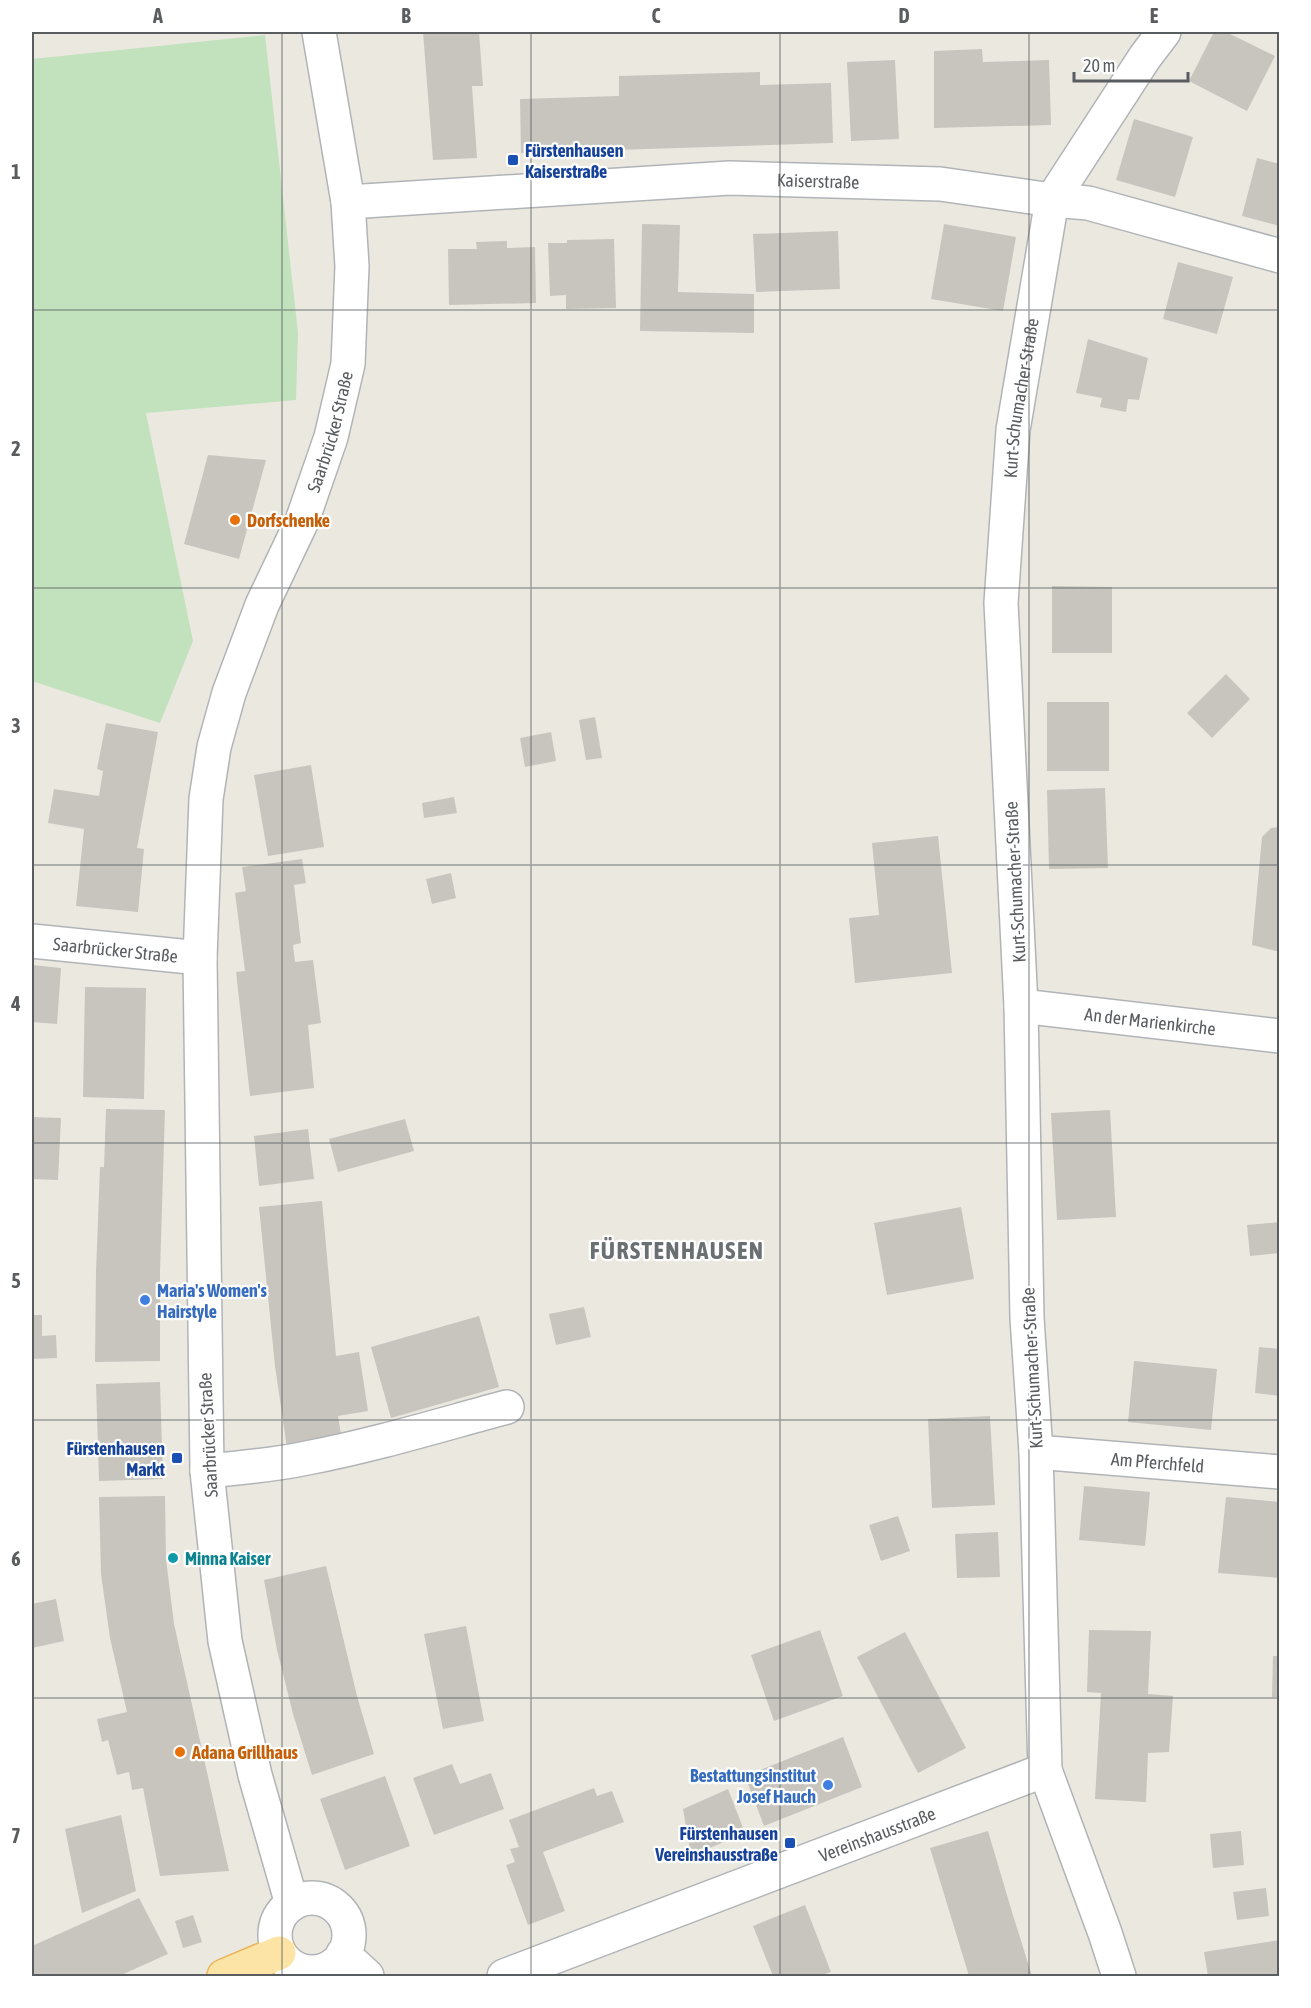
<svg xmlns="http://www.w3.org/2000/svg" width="1311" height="2008" viewBox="0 0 1311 2008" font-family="'Asap Condensed',sans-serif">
<rect width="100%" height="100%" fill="#ebe8e0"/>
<path fill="#c1e2bd" d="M265,35L298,333L296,400L146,413L193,641L160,723L32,681V59Z"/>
<g fill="#c8c5bf">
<path d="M423,32H479L483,86H472L477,158L433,160Z"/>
<path d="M1214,32H1226L1275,56L1247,111L1189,81Z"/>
<path d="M982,49L983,62L1049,60L1051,125L934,128V51Z"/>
<path d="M895,60L899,139L851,141L847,62Z"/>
<path d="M760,72V85L831,83L833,143L521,153L520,99L619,96V76Z"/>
<path d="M1134,119L1193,137L1175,197L1116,180Z"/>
<path d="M1257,158L1280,164V226L1242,216Z"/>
<path d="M642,224L680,225L678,292L754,294V333L640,331Z"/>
<path d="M944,224L1016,237L1003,311L931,299Z"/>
<path d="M838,231L840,289L756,292L753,234Z"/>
<path d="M614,239L616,308L566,309V295L550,296L548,243H567V240Z"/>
<path d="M507,241V248L535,247L536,303L449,305L448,249H477L476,242Z"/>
<path d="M1178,262L1233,277L1217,334L1163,319Z"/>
<path d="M1088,339L1148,358L1139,400L1128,399L1126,412L1100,407L1102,398L1076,393Z"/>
<path d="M208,455L266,460L239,559L184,544Z"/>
<path d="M1052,586L1112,587V653H1052Z"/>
<path d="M1226,674L1250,699L1212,738L1187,713Z"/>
<rect x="1047" y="702" width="62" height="69"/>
<path d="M595,717L602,758L586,760L579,720Z"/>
<path d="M106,723L158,732L137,848L144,849L138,912L76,906L84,829L48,823L54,789L99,796L103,771L97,769Z"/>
<path d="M551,732L556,761L525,767L520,738Z"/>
<path d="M311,765L324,847L268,856L254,775Z"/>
<path d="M1105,788L1108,868L1049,869L1047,790Z"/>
<path d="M454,797L457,813L424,818L422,803Z"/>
<path d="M1280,827V952L1252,945L1262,837L1271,828Z"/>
<path d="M938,836L952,973L855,983L849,918L879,915L872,843Z"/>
<path d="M302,859L306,883L294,885L301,943L293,945L295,962L313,960L321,1023L308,1025L314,1088L250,1096L236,972L245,971L235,893L246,891L242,867Z"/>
<path d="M451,873L456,898L432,904L426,879Z"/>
<path d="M32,965L61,968L57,1024L32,1022Z"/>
<path d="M85,987L146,988L144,1099L83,1097Z"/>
<path d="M106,1109L165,1110L160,1272V1361L95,1362L96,1272L100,1167H104Z"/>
<path d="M1110,1110L1116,1217L1057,1220L1051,1113Z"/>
<path d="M32,1117L61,1118L58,1180L32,1179Z"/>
<path d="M405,1119L414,1151L338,1172L329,1139Z"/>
<path d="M308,1129L314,1179L259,1186L254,1136Z"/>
<path d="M322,1201L336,1356L359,1352L368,1411L338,1416L342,1440L287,1448L275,1366L259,1207Z"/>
<path d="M961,1207L974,1279L887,1295L874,1223Z"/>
<path d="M1280,1222V1253L1250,1256L1247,1225Z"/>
<path d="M584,1307L591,1337L556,1345L549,1314Z"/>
<path d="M32,1315H42V1336L56,1335L57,1358L32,1359Z"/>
<path d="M479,1316L499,1387L391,1418L371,1347Z"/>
<path d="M1259,1347L1280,1349V1396L1255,1393Z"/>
<path d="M1134,1361L1217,1369L1211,1430L1128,1422Z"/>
<path d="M160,1382L163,1479L99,1481L96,1384Z"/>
<path d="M990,1416L995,1505L932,1508L928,1419Z"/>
<path d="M1084,1486L1150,1492L1145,1546L1079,1540Z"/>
<path d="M165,1496L166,1559L174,1624L229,1871L160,1876L143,1788L132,1790L129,1772L117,1775L108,1740L102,1742L97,1719L127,1712L110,1638L101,1574L99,1497Z"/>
<path d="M1226,1497L1280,1502V1578L1218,1573Z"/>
<path d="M898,1516L910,1551L881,1561L869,1525Z"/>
<path d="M998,1532L1000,1577L957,1578L955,1534Z"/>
<path d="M326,1566L357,1696L374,1754L312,1775L293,1714L277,1650L264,1580Z"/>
<path d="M56,1599L64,1641L32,1648V1604Z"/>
<path d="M466,1626L484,1721L443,1729L424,1634Z"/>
<path d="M820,1630L843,1696L774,1721L751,1655Z"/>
<path d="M1089,1630L1151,1631L1148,1694L1173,1696L1169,1752L1148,1753L1146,1802L1095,1799L1101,1693L1087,1692Z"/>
<path d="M905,1632L966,1748L918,1773L857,1657Z"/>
<path d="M1273,1656H1280V1697H1272Z"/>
<path d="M843,1737L862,1787L764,1826L745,1776Z"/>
<path d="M452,1764L460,1784L491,1773L504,1809L434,1835L413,1778Z"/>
<path d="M385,1776L410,1846L345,1870L320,1799Z"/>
<path d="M594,1788L597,1796L612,1791L624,1822L543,1852L565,1911L528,1925L506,1865L515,1862L510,1849L519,1847L509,1820Z"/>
<path d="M728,1789L745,1833L691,1856L683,1809Z"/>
<path d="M121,1815L136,1891L82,1913L65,1829Z"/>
<path d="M988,1831L1012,1912L1032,1976H969L930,1848Z"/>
<path d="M1241,1831L1244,1865L1213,1868L1210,1834Z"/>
<path d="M1266,1888L1269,1916L1237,1920L1233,1892Z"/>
<path d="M139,1898L168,1954L119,1976H32V1946Z"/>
<path d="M805,1905L831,1972L818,1976H773L753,1926Z"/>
<path d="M193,1915L202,1942L183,1948L175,1921Z"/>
<path d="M1280,1940V1976H1208L1204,1952Z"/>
</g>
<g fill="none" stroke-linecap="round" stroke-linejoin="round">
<g stroke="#b1b4b7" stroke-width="36">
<g id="minor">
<path id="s1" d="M348,202L730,178L940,184L1052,200L1088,203L1280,256"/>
<path id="s2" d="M32,941L200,958"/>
<path id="s3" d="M1021,1006L1280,1036"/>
<path id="s4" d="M1036,1452L1280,1472"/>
<path d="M207,1471C241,1468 274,1465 307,1458C375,1445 440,1425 507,1407"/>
<path id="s5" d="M1045,1770L1036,1452L1027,1318L1021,1006L1001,603L1013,430L1052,200L1145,57L1164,32"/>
<circle cx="312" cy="1935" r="37"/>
<path id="s6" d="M292,1904L255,1775L225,1641L207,1471L200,958L206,799L214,747L229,693L262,605L302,521L331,437L348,364L352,266L348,202L319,32"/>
<path d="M343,1954L367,1976"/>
<path id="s7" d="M504,1976L1045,1770L1105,1933L1119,1976"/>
</g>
</g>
<g stroke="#ebb359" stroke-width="36">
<path id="major" d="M224,1976L279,1953"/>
</g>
<use href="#minor" stroke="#fff" stroke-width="33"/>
<use href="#major" stroke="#fbe4a5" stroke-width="33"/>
</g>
<path fill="none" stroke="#595d60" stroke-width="1.5" stroke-opacity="0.55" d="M282,32V1976M531,32V1976M780,32V1976M1029,32V1976M32,310H1280M32,588H1280M32,865H1280M32,1143H1280M32,1420H1280M32,1698H1280"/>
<g fill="#1a4fb4" stroke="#fff" stroke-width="2">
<rect x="507" y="154" width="12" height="12" rx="3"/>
<rect x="171" y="1452" width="12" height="12" rx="3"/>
<rect x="784" y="1837" width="12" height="12" rx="3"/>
</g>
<g fill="#e8710a" stroke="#fff" stroke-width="2">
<circle cx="235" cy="520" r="6"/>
<circle cx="180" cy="1752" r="6"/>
</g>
<g fill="#3f7fe0" stroke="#fff" stroke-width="2">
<circle cx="145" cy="1300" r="6"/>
<circle cx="828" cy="1785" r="6"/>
</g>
<circle fill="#0f9aa8" stroke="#fff" stroke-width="2" cx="173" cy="1558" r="6"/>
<g text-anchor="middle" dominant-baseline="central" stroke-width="4.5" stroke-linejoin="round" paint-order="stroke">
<g font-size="18" font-weight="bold" fill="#164399" stroke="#fff" text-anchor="end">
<text x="525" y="150" text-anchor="start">Fürstenhausen<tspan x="525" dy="21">Kaiserstraße</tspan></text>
<text x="165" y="1448">Fürstenhausen<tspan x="165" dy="21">Markt</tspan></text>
<text x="778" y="1833">Fürstenhausen<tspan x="778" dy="21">Vereinshausstraße</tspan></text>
</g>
<g font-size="18" fill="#595d60" stroke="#fff">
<text stroke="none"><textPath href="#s1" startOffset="471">Kaiserstraße</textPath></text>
<text stroke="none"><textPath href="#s5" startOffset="1374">Kurt-Schumacher-Straße</textPath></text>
<text stroke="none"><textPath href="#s6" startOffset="1504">Saarbrücker Straße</textPath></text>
<text transform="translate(1015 882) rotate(-93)">Kurt-Schumacher-Straße</text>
<text stroke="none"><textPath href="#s2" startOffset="84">Saarbrücker Straße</textPath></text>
<text stroke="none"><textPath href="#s3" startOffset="130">An der Marienkirche</textPath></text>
<text transform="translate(1032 1368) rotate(-93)">Kurt-Schumacher-Straße</text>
<text transform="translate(208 1435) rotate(-93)">Saarbrücker Straße</text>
<text stroke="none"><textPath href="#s4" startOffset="122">Am Pferchfeld</textPath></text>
<text stroke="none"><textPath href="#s7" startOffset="399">Vereinshausstraße</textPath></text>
</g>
<g font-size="18" font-weight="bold" fill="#c56008" stroke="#fff" text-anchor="start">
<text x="247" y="520">Dorfschenke</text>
<text x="192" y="1752">Adana Grillhaus</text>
</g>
<g font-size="18" font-weight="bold" fill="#366cbe" stroke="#fff" text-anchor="start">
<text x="157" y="1290">Maria's Women's<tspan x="157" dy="21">Hairstyle</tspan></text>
<text x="816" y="1775" text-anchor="end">Bestattungsinstitut<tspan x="816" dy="21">Josef Hauch</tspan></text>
</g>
<g font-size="18" font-weight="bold" fill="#0d838f" stroke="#fff" text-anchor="start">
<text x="185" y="1558">Minna Kaiser</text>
</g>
<g font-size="24" font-weight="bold" letter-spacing="1.5" fill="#6a6f72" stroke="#fff">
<text x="677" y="1250">FÜRSTENHAUSEN</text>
</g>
</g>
<rect width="1311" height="2008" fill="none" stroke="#ffffff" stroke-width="66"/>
<path d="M1074 72v9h114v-9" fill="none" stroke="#595d60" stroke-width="3"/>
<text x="1083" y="72" font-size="18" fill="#595d60" stroke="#ffffff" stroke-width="4.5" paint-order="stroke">20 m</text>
<rect x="33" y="33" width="1245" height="1942" fill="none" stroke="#595d60" stroke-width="2"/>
<g font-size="20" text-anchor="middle" font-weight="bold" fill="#595d60">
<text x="158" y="23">A</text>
<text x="406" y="23">B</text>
<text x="656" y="23">C</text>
<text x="904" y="23">D</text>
<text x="1154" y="23">E</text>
<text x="16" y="179">1</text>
<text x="16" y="456">2</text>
<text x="16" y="733">3</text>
<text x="16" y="1011">4</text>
<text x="16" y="1288">5</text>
<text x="16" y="1566">6</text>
<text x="16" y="1843">7</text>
</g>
</svg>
